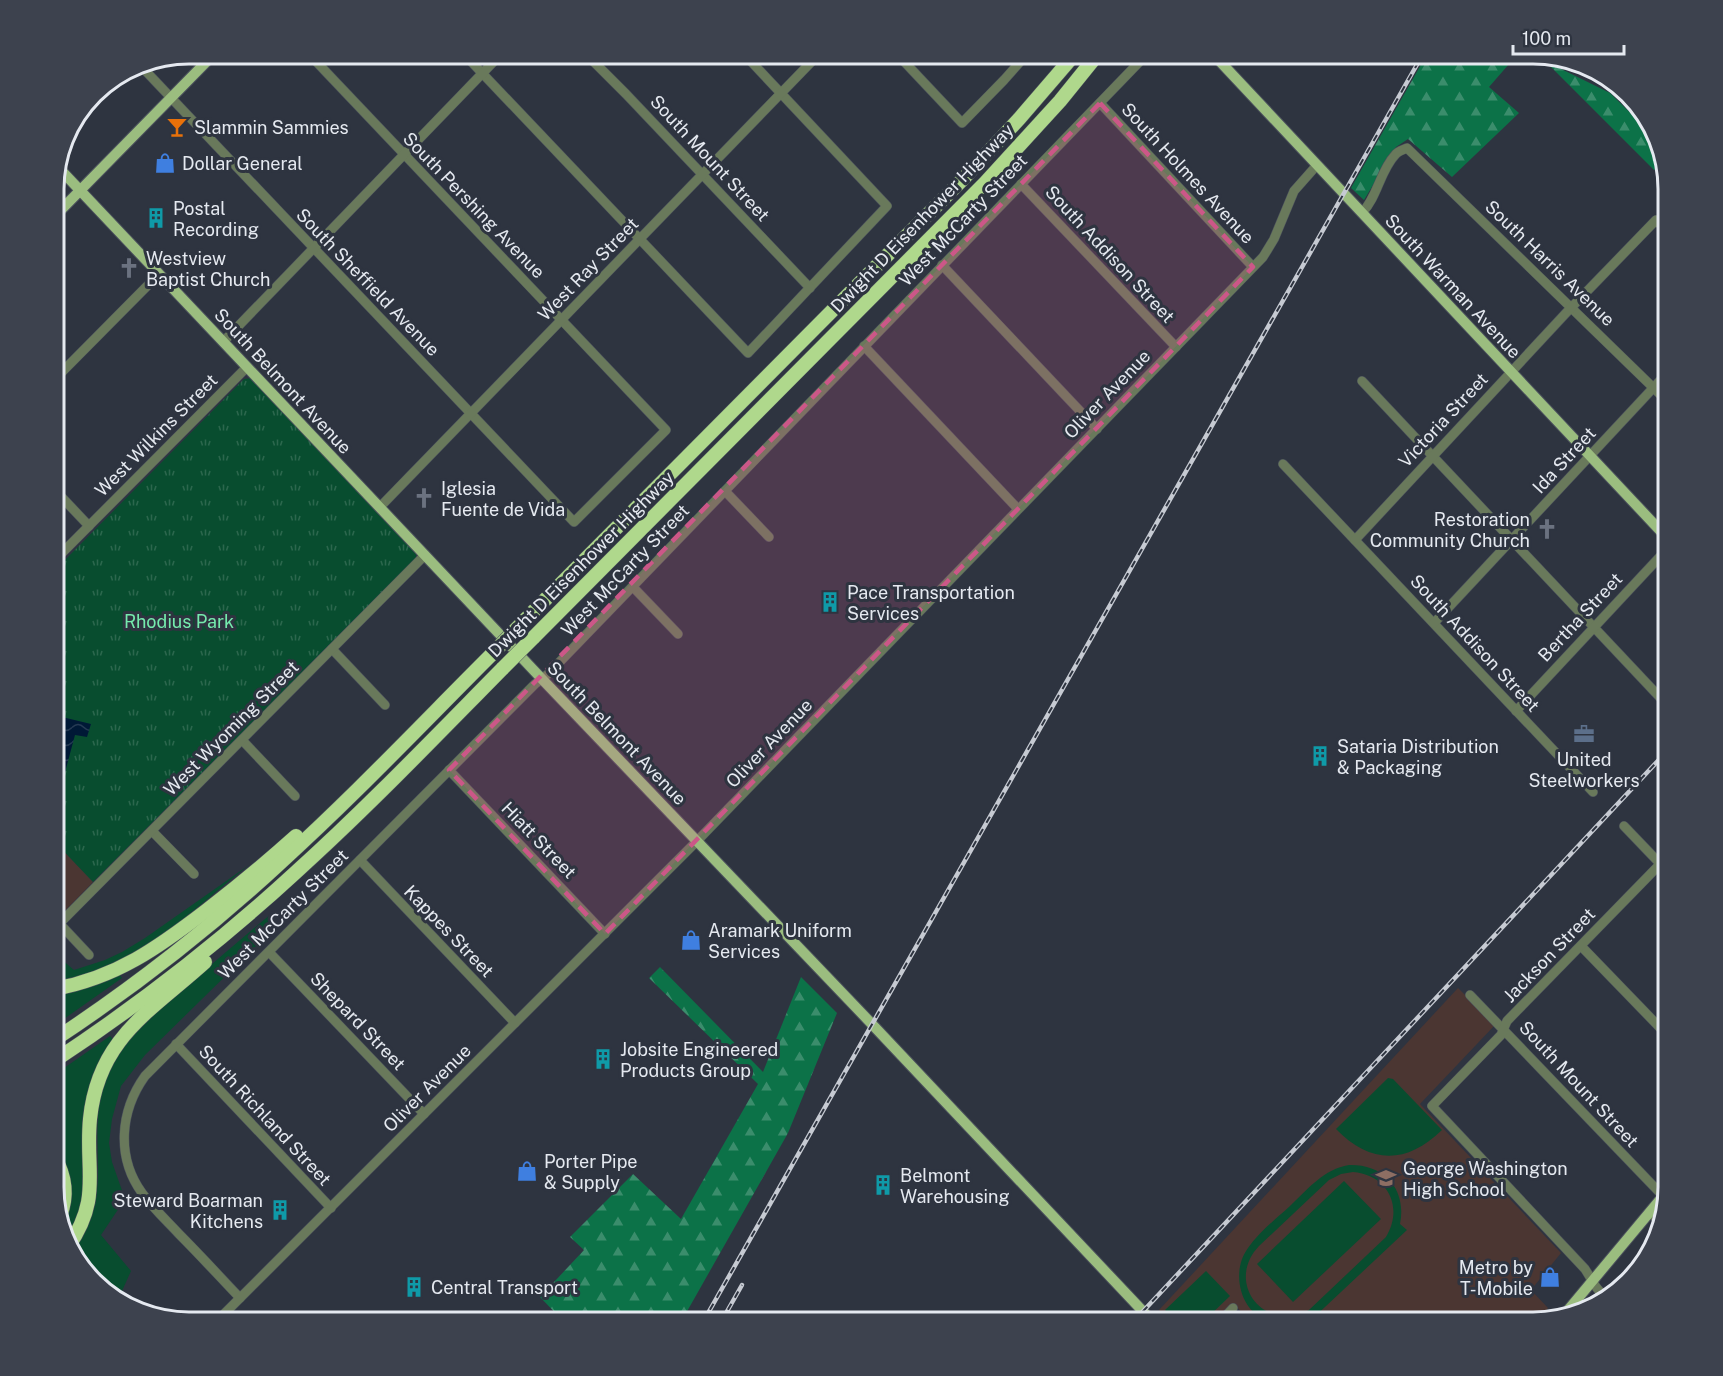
<svg xmlns="http://www.w3.org/2000/svg" width="1723" height="1376" viewBox="0 0 1723 1376" font-family="'Public Sans',sans-serif">
<defs>
<pattern id="forest-firs" width="22" height="20" patternUnits="userSpaceOnUse" patternTransform="scale(1.5)"><rect width="22" height="20" fill="#0c7248"/><path d="M5 1l3.5 6h-7zM16 11l3.5 6h-7z" fill="#3b8d6c"/></pattern>
<pattern id="park-tufts" width="24" height="20" patternUnits="userSpaceOnUse" patternTransform="scale(1.5)"><rect width="24" height="20" fill="#084d2f"/><path d="M3 7l-1-3M5 7V3M7 7l1-3M15 17l-1-3M17 17v-4M19 17l1-3" fill="none" stroke="#2c674d"/></pattern>
<pattern id="water-waves" width="16" height="10" patternUnits="userSpaceOnUse" patternTransform="scale(1.5)"><rect width="16" height="10" fill="#001936"/><path d="M0 5q4-4 8 0t8 0" fill="none" stroke="#253a53"/></pattern>
</defs>
<rect width="100%" height="100%" fill="#2e3440"/>
<g fill="#4b3632">
<path d="M54,841L93,882L54,922Z"/>
<path d="M1458,988L1495,1025L1420,1104L1561,1253L1531,1290L1548,1308L1538,1321L1251,1322L1234,1304L1215,1322H1171L1159,1310Z"/>
</g>
<g fill="#084d2f" fill-rule="evenodd">
<path d="M249,865C192,910 130,974 54,981V953L74,970L105,960L122,952L145,938Z"/>
<path d="M270,915L279,925L255,947L145,1055L121,1086L112,1119L109,1143L112,1162L125,1199L101,1235L131,1271L118,1300L100,1289L73,1253C83,1237 93,1219 96,1199C101,1166 94,1132 100,1099C109,1048 153,1015 190,983C217,960 243,937 270,915Z"/>
<path d="M119,974L122,978L54,1026V995L95,985Z"/>
<path d="M110,1036L113,1039L94,1076L84,1201L74,1225L66,1239C61,1222 66,1222 69,1206C73,1186 68,1164 54,1148V1075Z"/>
<path d="M1388,1078L1393,1079L1442,1130C1406,1165 1370,1164 1336,1129Z"/>
<path d="M1349,1165C1384,1164 1407,1189 1400,1224L1407,1230L1309,1322C1298,1322 1284,1324 1273,1322C1240,1316 1230,1272 1248,1248C1259,1232 1276,1219 1290,1206C1308,1189 1324,1169 1349,1165ZM1353,1172C1388,1175 1404,1207 1386,1237L1309,1310C1265,1334 1224,1283 1259,1246L1329,1180L1341,1174Z"/>
<path d="M1344,1181L1381,1219L1293,1302L1257,1264Z"/>
<path d="M1206,1271L1230,1296L1203,1322H1176L1165,1310Z"/>
</g>
<g fill="url(#forest-firs)">
<path d="M1427,54H1512L1516,56L1489,87L1519,113L1452,177L1408,139L1396,147L1364,200L1351,188Z"/>
<path d="M1545,61L1610,93L1658,140L1663,164L1654,170Z"/>
<path d="M660,967L763,1072L801,977L837,1013L788,1133L681,1322H564L540,1297L584,1250L570,1237L633,1174L681,1219L758,1084L649,978Z"/>
</g>
<path fill="url(#park-tufts)" d="M252,378L416,551V558L93,882L54,841V571L244,379Z"/>
<path fill="url(#water-waves)" d="M58,716L91,724L87,737L75,735L64,776L54,773V731Z"/>
<g fill="none" stroke-linecap="round" stroke-linejoin="round">
<g stroke="#4b515c" stroke-width="10">
<g id="minor">
<path d="M464,54L748,353L887,206L744,54"/>
<path d="M583,54L594,62L626,94L810,288"/>
<path d="M897,54L962,123L1004,80L1027,54"/>
<path d="M139,64L574,522L666,430L309,54"/>
<path d="M1100,103L1253,267"/>
<path d="M1021,184L1176,347"/>
<path d="M1362,213C1378,196 1380,171 1395,155C1398,151 1403,150 1407,148L1669,403"/>
<path d="M942,265L1097,429"/>
<path d="M223,342L501,54"/>
<path d="M864,346L1018,509"/>
<path d="M54,380L159,274"/>
<path d="M1362,381L1669,707"/>
<path d="M1283,464L1593,792"/>
<path d="M54,489L89,526"/>
<path d="M725,491L769,537"/>
<path d="M380,507L819,54"/>
<path d="M1355,540L1566,313L1656,220L1669,233"/>
<path d="M54,561L247,367"/>
<path d="M633,587L678,634"/>
<path d="M1434,623L1669,371"/>
<path d="M332,649L385,705"/>
<path d="M1516,711L1669,547"/>
<path d="M242,740L295,796"/>
<path d="M449,770L605,934"/>
<path d="M1624,826L1669,873"/>
<path d="M152,831L194,874"/>
<path d="M360,860L515,1023"/>
<path d="M59,923L89,955"/>
<path d="M54,929L425,555"/>
<path d="M1581,946L1669,1037"/>
<path d="M269,952L424,1114"/>
<path d="M1470,995L1663,1196"/>
<path d="M176,1044L331,1208"/>
<path d="M1650,1212L1663,1226"/>
<path d="M240,1298C220,1277 200,1255 179,1234C167,1221 153,1208 142,1193C116,1157 120,1111 145,1076L535,684L548,674L1147,54"/>
<path d="M1606,1299L1596,1287L1585,1269L1432,1106L1501,1035L1507,1021L1669,855"/>
<path d="M216,1322L697,841L1263,257L1274,239L1294,191L1317,165"/>
<path d="M1220,1322L1233,1308"/>
</g>
</g>
<g stroke="#4b515c" stroke-width="12">
<g id="major">
<path d="M1213,54L1669,540"/>
<path d="M58,167L541,678L869,1021L1153,1322"/>
<path d="M54,217L214,54"/>
<path d="M1564,1315L1669,1189"/>
</g>
</g>
<g stroke="#4b515c" stroke-width="15">
<g id="highway">
<path d="M521,624L963,179L1019,119L1075,54"/>
<path d="M533,638L985,183L1060,101L1098,54"/>
<path d="M54,989C116,978 159,947 207,910C238,886 267,862 296,836"/>
<path d="M54,1040C134,987 210,928 280,863C353,797 421,725 491,655"/>
<path d="M54,1061C139,1005 220,942 295,873C367,808 435,737 503,668"/>
<path d="M54,1156C65,1175 68,1196 60,1216"/>
<path d="M68,1247C102,1198 85,1171 90,1119C98,1038 151,1011 205,962"/>
</g>
</g>
<use href="#minor" stroke="#69795b" stroke-width="9"/>
<use href="#major" stroke="#9bbd7f" stroke-width="10"/>
<use href="#highway" stroke="#afd88c" stroke-width="14"/>
<g stroke="#c6cad2" stroke-width="4.5">
<g id="rail">
<path d="M703,1322L1423,54"/>
<path d="M721,1322L742,1285"/>
<path d="M1133,1322L1669,749"/>
</g>
</g>
<use href="#rail" stroke="#2e3440" stroke-width="2" stroke-dasharray="7" stroke-linecap="butt"/>
<g stroke="#4b515c" stroke-width="15" stroke-linecap="butt">
<g id="highway-bridge">
<path d="M491,655L521,624"/>
<path d="M503,668L533,638"/>
</g>
</g>
<use href="#highway-bridge" stroke="#afd88c" stroke-width="14"/>
</g>
<path fill="#cc5788" fill-opacity="0.2" stroke="#cc5788" stroke-width="4.5" stroke-dasharray="12 8" stroke-linejoin="round" d="M1100,103L1253,267L605,934L449,770Z"/>
<defs>
<g id="bar-bare" transform="scale(1.62)"><path d="M-6-5H6L.8 .8V4.5H3.5V6h-7V4.5H-.8V.8Z" fill="#e8710a" stroke="#2e3440" stroke-width="2.5" paint-order="stroke"/></g>
<g id="shop-bare" transform="scale(1.62)"><path d="M-5-2.5h2.3a2.7 3.5 0 0 1 5.4 0H5L5.5 6h-11ZM-1.5-2.5h3a1.5 2.3 0 0 0-3 0Z" fill="#3f7fe0" stroke="#2e3440" stroke-width="2.5" paint-order="stroke"/></g>
<g id="building-bare" transform="scale(1.62)"><path d="M-4-6H4V6H1V3H-1V6H-4ZM-2.5-4.3h1.7v1.8h-1.7ZM.8-4.3h1.7v1.8H.8ZM-2.5-1h1.7V.8h-1.7ZM.8-1h1.7V.8H.8Z" fill="#0f9aa8" stroke="#2e3440" stroke-width="2.5" paint-order="stroke"/></g>
<g id="church-bare" transform="scale(1.62)"><path d="M-1.2-6h2.4v3.5h3.3v2.4h-3.3V6h-2.4V-.1h-3.3v-2.4h3.3Z" fill="#6b7280" stroke="#2e3440" stroke-width="2.5" paint-order="stroke"/></g>
<g id="office-bare" transform="scale(1.62)"><path d="M-6-3h4V-5.5h4V-3h4V5H-6ZM-1-4.5V-3h2v-1.5ZM-6 0V1H6V0Z" fill="#5c6f8a" stroke="#2e3440" stroke-width="2.5" paint-order="stroke"/></g>
<g id="school-bare" transform="scale(1.62)"><path d="M0-5L7-2L0 1L-7-2ZM-4 1L0 2.5L4 1V4Q0 6-4 4Z" fill="#8d6e63" stroke="#2e3440" stroke-width="2.5" paint-order="stroke"/></g>
</defs>
<g fill-rule="evenodd">
<use href="#bar-bare" x="177" y="127"/>
<use href="#shop-bare" x="165" y="163"/>
<use href="#building-bare" x="156" y="218"/>
<use href="#church-bare" x="129" y="268"/>
<use href="#church-bare" x="424" y="498"/>
<use href="#church-bare" x="1547" y="529"/>
<use href="#building-bare" x="830" y="602"/>
<use href="#office-bare" x="1584" y="734"/>
<use href="#building-bare" x="1320" y="756"/>
<use href="#shop-bare" x="691" y="940"/>
<use href="#building-bare" x="603" y="1059"/>
<use href="#shop-bare" x="527" y="1171"/>
<use href="#school-bare" x="1386" y="1178"/>
<use href="#building-bare" x="883" y="1185"/>
<use href="#building-bare" x="280" y="1210"/>
<use href="#shop-bare" x="1550" y="1277"/>
<use href="#building-bare" x="414" y="1287"/>
</g>
<g text-anchor="middle" dominant-baseline="central" stroke-width="6" stroke-linejoin="round" paint-order="stroke">
<g font-size="18" fill="#e5e9f0" stroke="#2e3440" text-anchor="start">
<text x="194" y="127">Slammin Sammies</text>
<text x="182" y="163">Dollar General</text>
<text x="173" y="208">Postal<tspan x="173" dy="21">Recording</tspan></text>
<text x="146" y="258">Westview<tspan x="146" dy="21">Baptist Church</tspan></text>
<text x="441" y="488">Iglesia<tspan x="441" dy="21">Fuente de Vida</tspan></text>
<text x="1530" y="519" text-anchor="end">Restoration<tspan x="1530" dy="21">Community Church</tspan></text>
<text x="847" y="592">Pace Transportation<tspan x="847" dy="21">Services</tspan></text>
<text x="1337" y="746">Sataria Distribution<tspan x="1337" dy="21">&amp; Packaging</tspan></text>
<text x="1584" y="759" text-anchor="middle">United<tspan x="1584" dy="21">Steelworkers</tspan></text>
<text x="708" y="930">Aramark Uniform<tspan x="708" dy="21">Services</tspan></text>
<text x="620" y="1049">Jobsite Engineered<tspan x="620" dy="21">Products Group</tspan></text>
<text x="544" y="1161">Porter Pipe<tspan x="544" dy="21">&amp; Supply</tspan></text>
<text x="1403" y="1168">George Washington<tspan x="1403" dy="21">High School</tspan></text>
<text x="900" y="1175">Belmont<tspan x="900" dy="21">Warehousing</tspan></text>
<text x="263" y="1200" text-anchor="end">Steward Boarman<tspan x="263" dy="21">Kitchens</tspan></text>
<text x="1533" y="1267" text-anchor="end">Metro by<tspan x="1533" dy="21">T-Mobile</tspan></text>
<text x="431" y="1287">Central Transport</text>
</g>
<g font-size="18" fill="#e5e9f0" stroke="#2e3440">
<text transform="translate(710 158) rotate(47)">South Mount Street</text>
<text transform="translate(1188 173) rotate(47)">South Holmes Avenue</text>
<text transform="translate(474 205) rotate(46)">South Pershing Avenue</text>
<text transform="translate(922 218) rotate(-46)">Dwight D Eisenhower Highway</text>
<text transform="translate(963 220) rotate(-46)">West McCarty Street</text>
<text transform="translate(1110 254) rotate(47)">South Addison Street</text>
<text transform="translate(1550 263) rotate(44)">South Harris Avenue</text>
<text transform="translate(588 269) rotate(-46)">West Ray Street</text>
<text transform="translate(368 282) rotate(46)">South Sheffield Avenue</text>
<text transform="translate(1453 286) rotate(47)">South Warman Avenue</text>
<text transform="translate(283 381) rotate(47)">South Belmont Avenue</text>
<text transform="translate(1107 394) rotate(-46)">Oliver Avenue</text>
<text transform="translate(1443 420) rotate(-47)">Victoria Street</text>
<text transform="translate(156 435) rotate(-45)">West Wilkins Street</text>
<text transform="translate(1564 460) rotate(-47)">Ida Street</text>
<text transform="translate(581 564) rotate(-45)">Dwight D Eisenhower Highway</text>
<text transform="translate(625 570) rotate(-46)">West McCarty Street</text>
<text transform="translate(1580 617) rotate(-47)">Bertha Street</text>
<text transform="translate(1475 643) rotate(47)">South Addison Street</text>
<text transform="translate(231 728) rotate(-45)">West Wyoming Street</text>
<text transform="translate(617 733) rotate(46)">South Belmont Avenue</text>
<text transform="translate(769 743) rotate(-46)">Oliver Avenue</text>
<text transform="translate(539 840) rotate(46)">Hiatt Street</text>
<text transform="translate(283 914) rotate(-45)">West McCarty Street</text>
<text transform="translate(449 931) rotate(46)">Kappes Street</text>
<text transform="translate(1549 955) rotate(-46)">Jackson Street</text>
<text transform="translate(358 1021) rotate(46)">Shepard Street</text>
<text transform="translate(1579 1084) rotate(47)">South Mount Street</text>
<text transform="translate(427 1088) rotate(-45)">Oliver Avenue</text>
<text transform="translate(265 1115) rotate(47)">South Richland Street</text>
</g>
<g font-size="18" fill="#75ebad" stroke="#2e3440">
<text x="179" y="621">Rhodius Park</text>
</g>
</g>
<path d="M0 0H1723V1376H0ZM189 64H1533A125 125 0 0 1 1658 189V1187A125 125 0 0 1 1533 1312H189A125 125 0 0 1 64 1187V189A125 125 0 0 1 189 64Z" fill="#3d424e" fill-rule="evenodd"/>
<path fill="none" stroke="#e5e9f0" stroke-width="3" d="M189 64H1533A125 125 0 0 1 1658 189V1187A125 125 0 0 1 1533 1312H189A125 125 0 0 1 64 1187V189A125 125 0 0 1 189 64Z"/>
<path d="M1513 45v9h111v-9" fill="none" stroke="#e5e9f0" stroke-width="3"/>
<text x="1522" y="45" font-size="18" fill="#e5e9f0" stroke="#2e3440" stroke-width="4.5" paint-order="stroke">100 m</text>
</svg>
